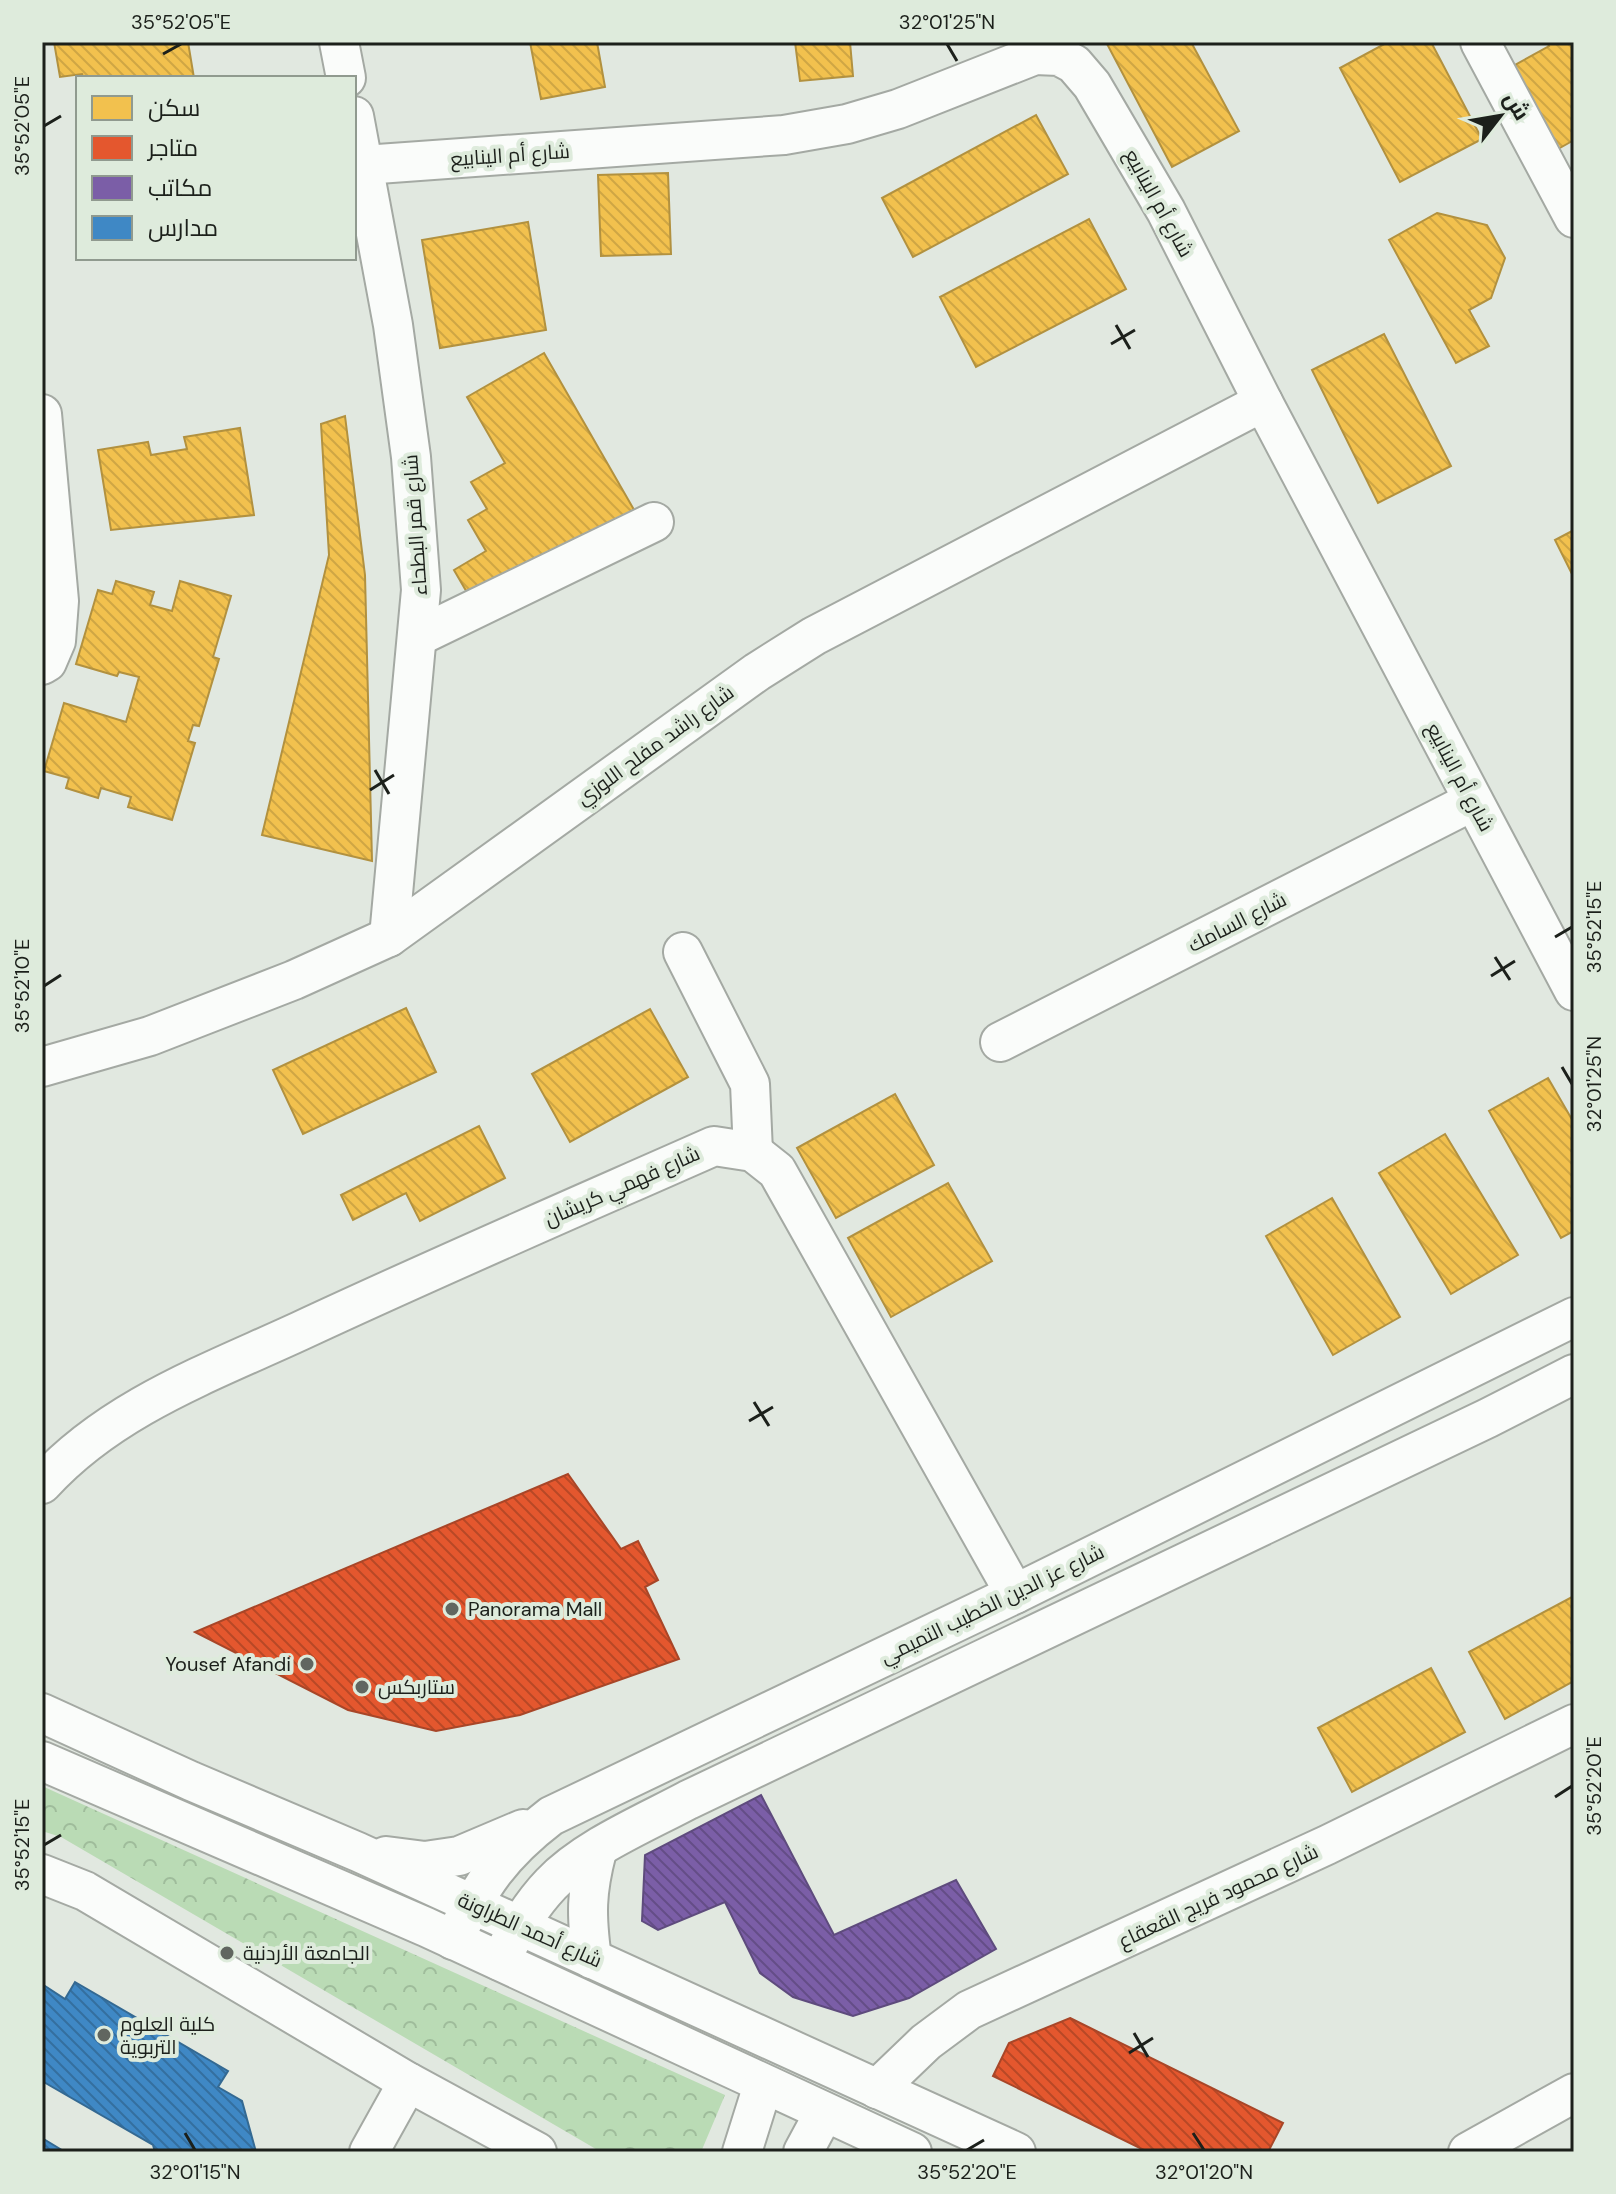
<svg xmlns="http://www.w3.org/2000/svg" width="1616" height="2194" viewBox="0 0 1616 2194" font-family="'DM Sans',Cairo,sans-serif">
<defs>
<pattern id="forest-crowns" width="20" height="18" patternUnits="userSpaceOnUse" patternTransform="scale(2)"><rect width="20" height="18" fill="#badbb5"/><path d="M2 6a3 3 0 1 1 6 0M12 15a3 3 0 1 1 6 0" fill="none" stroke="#9fbc9b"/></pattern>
<pattern id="homes-back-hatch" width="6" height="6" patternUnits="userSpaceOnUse" patternTransform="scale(2)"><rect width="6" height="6" fill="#f2c14e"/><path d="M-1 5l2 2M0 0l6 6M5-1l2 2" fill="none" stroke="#cfa644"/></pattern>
<pattern id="shops-back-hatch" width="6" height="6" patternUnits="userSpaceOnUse" patternTransform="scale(2)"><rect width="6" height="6" fill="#e4572e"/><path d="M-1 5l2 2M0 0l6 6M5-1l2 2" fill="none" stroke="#b84826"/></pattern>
<pattern id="offices-back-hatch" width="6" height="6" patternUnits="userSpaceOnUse" patternTransform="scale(2)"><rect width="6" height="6" fill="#7b5ea7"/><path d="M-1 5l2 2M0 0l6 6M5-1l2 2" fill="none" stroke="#644d87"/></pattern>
<pattern id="schools-back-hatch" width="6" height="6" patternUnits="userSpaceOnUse" patternTransform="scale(2)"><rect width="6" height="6" fill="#3f88c5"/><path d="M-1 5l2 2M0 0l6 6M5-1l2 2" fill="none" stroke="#346f9f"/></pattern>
</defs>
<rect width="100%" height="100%" fill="#e1e8e0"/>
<path fill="url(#forest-crowns)" d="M42,1786L725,2095L701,2152H601L61,1837L42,1831Z"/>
<g fill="url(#homes-back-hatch)" stroke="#b2913f" stroke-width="2">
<path d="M54,42H188L194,78H83L82,74L60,77Z"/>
<path d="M530,42H597L605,87L541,99Z"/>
<path d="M795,42H850L853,76L800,81Z"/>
<path d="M1106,42H1191L1239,131L1172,167Z"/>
<path d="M1388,42H1431L1482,139L1400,182L1340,68Z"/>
<path d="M1547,42H1574V140L1551,153L1506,70L1549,46Z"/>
<path d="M1036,115L1068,174L913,257L882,198Z"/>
<path d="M668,173L671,254L601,256L598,175Z"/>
<path d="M1437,213L1487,225L1505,258L1491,298L1469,310L1489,346L1456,363L1389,240Z"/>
<path d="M1089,219L1126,289L976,367L940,297Z"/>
<path d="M528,222L546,330L440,348L422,240Z"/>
<path d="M1384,334L1451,466L1378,503L1312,370Z"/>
<path d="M544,353L637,515L476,608L454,570L486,551L468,520L487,509L471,482L505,463L467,397Z"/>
<path d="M345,416L365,575L372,861L262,835L329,555L321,424Z"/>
<path d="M240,428L254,515L111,530L98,450L148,442L151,455L187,449L184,437Z"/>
<path d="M1574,530V578L1555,540Z"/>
<path d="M116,581L154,592L150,605L172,611L180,581L231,596L213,657L219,659L199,726L193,725L188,741L195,743L172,820L128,807L131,797L101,788L98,798L66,788L69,778L44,771L64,703L126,722L139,677L119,672L117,676L76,664L98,590L112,594Z"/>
<path d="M406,1008L436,1072L303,1134L273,1070Z"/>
<path d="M650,1009L688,1077L570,1142L532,1074Z"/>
<path d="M1548,1078L1574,1123V1231L1561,1238L1489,1111Z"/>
<path d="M895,1094L934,1165L836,1218L797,1148Z"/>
<path d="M479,1126L505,1178L420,1221L406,1193L353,1220L341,1195Z"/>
<path d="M1445,1134L1518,1255L1451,1294L1379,1173Z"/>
<path d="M948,1183L992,1261L891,1317L848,1238Z"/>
<path d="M1332,1198L1400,1317L1333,1355L1266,1236Z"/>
<path d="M1574,1596V1681L1505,1719L1469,1652Z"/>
<path d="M1431,1668L1465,1732L1352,1792L1318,1728Z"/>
</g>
<g fill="url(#shops-back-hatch)" stroke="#a84628" stroke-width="2">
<path d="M568,1474L621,1549L638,1541L658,1580L645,1587L679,1659L520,1715L436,1731L348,1710L195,1632Z"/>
<path d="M1070,2018L1283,2123L1268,2152H1148L993,2076L1009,2043Z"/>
</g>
<path fill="url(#offices-back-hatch)" stroke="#5e4b7d" stroke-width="2" d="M761,1795L834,1935L956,1880L996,1949L909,1998L853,2016L793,1997L760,1973L725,1902L658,1930L642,1921L645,1855Z"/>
<g fill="url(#schools-back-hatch)" stroke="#346992" stroke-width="2">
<path d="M75,1982L228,2071L218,2087L242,2101L256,2152H155L153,2145L42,2081V1984L65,1999Z"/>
<path d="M42,2138L65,2152H42Z"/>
</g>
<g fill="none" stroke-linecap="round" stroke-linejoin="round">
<g stroke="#a4a9a3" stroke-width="42">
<g id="minor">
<path d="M339,42L346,78"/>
<path d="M1480,42L1574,218"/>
<path d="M354,116L393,325L411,457L421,590L389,937"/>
<path d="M364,165L784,135L847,124L898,109L1035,55L1059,56L1074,64L1092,85L1166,211L1263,402L1574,991"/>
<path d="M42,414L59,601L56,641L47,662L42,665"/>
<path d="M417,637L654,522"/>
<path d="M683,952L750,1084L753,1152"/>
<path d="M1000,1042L1473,801"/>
<path d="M42,1067L150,1036L294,980L389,937L757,672L814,636L1263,402"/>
<path d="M42,1484C111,1408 209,1373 300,1331C437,1267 576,1207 714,1146L753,1152L777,1171L1015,1594"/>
<path d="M42,1713L191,1781L358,1852L1016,2152"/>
<path d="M42,1761L426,1927L912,2152"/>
<path d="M386,1856L425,1861L459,1856L523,1829"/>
<path d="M42,1874L85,1891L408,2082L537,2152"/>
<path d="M453,1940C482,1884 500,1855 551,1816L1015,1594L1574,1317"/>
<path d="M592,1959C586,1915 586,1893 597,1851"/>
<path d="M500,1961C514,1933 529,1907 551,1884C585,1848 645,1823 688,1800L1488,1418L1574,1374"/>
<path d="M877,2089L926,2042L969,2010L1327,1845L1574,1724"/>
<path d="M369,2152L408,2082"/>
<path d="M742,2152L763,2085"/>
<path d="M803,2152L824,2113"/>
<path d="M1468,2152L1574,2093"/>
</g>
</g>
<use href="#minor" stroke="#fafcfa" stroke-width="38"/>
</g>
<path fill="none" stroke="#1c201b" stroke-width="3" d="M947,44L957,61M163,54L181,44M44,126L61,116M1116,325L1130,349M1111,344L1135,330M375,770L389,794M370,790L394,775M1555,937L1572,927M1495,957L1510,980M1491,976L1515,961M44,986L61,975M1562,1067L1572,1084M754,1402L769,1426M749,1421L773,1407M1555,1797L1572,1786M44,1845L61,1835M1134,2033L1148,2057M1129,2053L1153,2038M185,2133L195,2150M1193,2133L1204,2150M967,2150L984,2140"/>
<g fill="#616660" stroke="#deebdc" stroke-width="3">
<circle cx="452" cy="1609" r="8"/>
<circle cx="307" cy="1664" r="8"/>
<circle cx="362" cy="1687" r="8"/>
<circle cx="227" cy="1953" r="8"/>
<circle cx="104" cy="2035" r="8"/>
</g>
<g text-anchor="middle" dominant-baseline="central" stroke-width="8" stroke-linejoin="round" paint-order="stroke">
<g font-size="20" fill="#1c201b" stroke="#deebdc">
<text transform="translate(510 155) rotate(-4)">شارع أم الينابيع</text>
<text transform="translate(1159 203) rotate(61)">شارع أم الينابيع</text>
<text transform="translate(415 525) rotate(-94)">شارع قمر البطحاء</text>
<text transform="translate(655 745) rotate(-36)">شارع راشد مفلح اللوزي</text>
<text transform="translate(1460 777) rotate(62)">شارع أم الينابيع</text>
<text transform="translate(1237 922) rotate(-27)">شارع السامك</text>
<text transform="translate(622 1186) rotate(-24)">شارع فهمي كريشان</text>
<text transform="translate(992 1604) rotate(-26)">شارع عز الدين الخطيب التميمي</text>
<text transform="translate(1218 1896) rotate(-25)">شارع محمود فريج القعقاع</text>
<text transform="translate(530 1930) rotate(24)">شارع أحمد الطراونة</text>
</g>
<g font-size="20" fill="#1c201b" stroke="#deebdc" text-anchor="start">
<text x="468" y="1609">Panorama Mall</text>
<text x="291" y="1664" text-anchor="end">Yousef Afandi</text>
<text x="378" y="1687">ستاربكس</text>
<text x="243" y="1953">الجامعة الأردنية</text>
<text x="120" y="2024">كلية العلوم<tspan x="120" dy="23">التربوية</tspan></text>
</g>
</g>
<rect width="1616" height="2194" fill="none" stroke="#deebdc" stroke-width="88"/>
<rect x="76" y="76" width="280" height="184" fill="#deebdc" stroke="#909a8f" stroke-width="2"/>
<rect x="92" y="96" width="40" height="24" fill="#f2c14e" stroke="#909a8f" stroke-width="2"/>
<text x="148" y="116" font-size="24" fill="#1c201b">سكن</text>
<rect x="92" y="136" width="40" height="24" fill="#e4572e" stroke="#909a8f" stroke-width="2"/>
<text x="148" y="156" font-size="24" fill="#1c201b">متاجر</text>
<rect x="92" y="176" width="40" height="24" fill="#7b5ea7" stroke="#909a8f" stroke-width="2"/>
<text x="148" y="196" font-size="24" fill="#1c201b">مكاتب</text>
<rect x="92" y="216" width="40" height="24" fill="#3f88c5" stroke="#909a8f" stroke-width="2"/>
<text x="148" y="236" font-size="24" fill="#1c201b">مدارس</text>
<g transform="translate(1500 116) rotate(59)" stroke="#deebdc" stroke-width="6" paint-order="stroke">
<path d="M0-6L14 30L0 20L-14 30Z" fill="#1c201b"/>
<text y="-12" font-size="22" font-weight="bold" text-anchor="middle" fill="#1c201b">ش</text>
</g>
<rect x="44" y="44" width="1528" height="2106" fill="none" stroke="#1c201b" stroke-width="3"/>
<g font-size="20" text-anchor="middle" fill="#1c201b">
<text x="181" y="29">35°52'05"E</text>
<text x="947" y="29">32°01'25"N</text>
<text transform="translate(22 126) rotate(-90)" y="7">35°52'05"E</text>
<text transform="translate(1594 927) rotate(-90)" y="7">35°52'15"E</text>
<text transform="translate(22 986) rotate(-90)" y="7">35°52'10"E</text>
<text transform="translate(1594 1084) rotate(-90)" y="7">32°01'25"N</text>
<text transform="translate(1594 1786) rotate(-90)" y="7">35°52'20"E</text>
<text transform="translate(22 1845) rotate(-90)" y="7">35°52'15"E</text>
<text x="195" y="2179">32°01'15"N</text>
<text x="967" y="2179">35°52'20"E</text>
<text x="1204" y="2179">32°01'20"N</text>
</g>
</svg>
